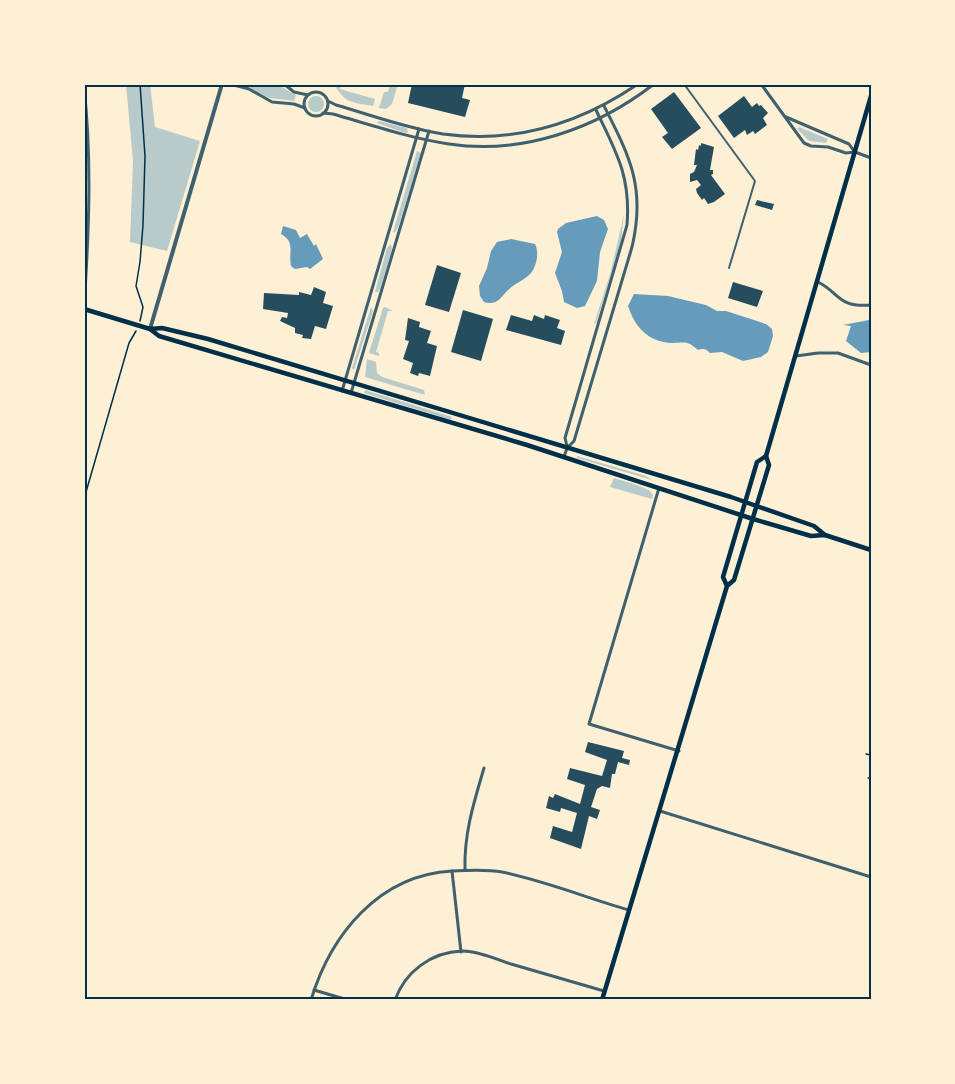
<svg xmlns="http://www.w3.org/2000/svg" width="955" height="1084" viewBox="0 0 955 1084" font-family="Quicksand,sans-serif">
<rect width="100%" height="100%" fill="#fdf0d5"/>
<g fill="#b9caca">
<path d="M126,84H150L155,127L200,141L167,251L130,242L133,161Z"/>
<path d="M251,84H276L296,95L294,101L269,98L250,88Z"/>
<path d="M334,84H341L340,89L375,99L373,106C352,102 345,104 334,84Z"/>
<path d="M390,84H398L392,104L386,109L379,108L384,92H388Z"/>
<circle cx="316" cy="104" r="8"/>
<path d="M379,121L407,128L408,132L405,133L377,123Z"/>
<path d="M799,127L828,139L826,143L809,141L797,129Z"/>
<path d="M417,151L421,153L398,228L395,232H393Z"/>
<path d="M624,214L621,241L596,323L594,324L611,271Z"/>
<path d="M391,244L392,249L380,289L378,292H375L387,248Z"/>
<path d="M371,307L373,311L354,370L352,368Z"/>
<path d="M385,307L393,311H388L376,352L379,353V356L369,353L383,308Z"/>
<path d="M367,359L376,362L377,373L382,377L424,390L425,395L365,377Z"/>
<path d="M365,390L452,417L451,420L364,393Z"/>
<path d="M577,456L646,476L652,480L577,458Z"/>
<path d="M614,478L640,486L650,491L653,495L652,499L610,487Z"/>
</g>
<g fill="#669bbc">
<path d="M597,216L604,220L608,229L600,252L597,281L585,306L577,308L564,302L562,291L555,273L562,252L557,232L558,229L566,223Z"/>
<path d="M283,226L296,230L300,238L307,234L314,246L316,244L323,259L310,269L307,267L295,269L291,266C288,253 296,242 281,234Z"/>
<path d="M511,239L535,244C540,253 536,270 528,276C522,281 514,284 508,290C500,298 497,306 484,302L480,296L479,286L487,268L491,251L497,242Z"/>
<path d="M634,294L668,296L706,305L717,311H726L766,324L772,329L773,336L768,352L761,357L743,361L722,352L710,353C706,349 704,348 698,350C686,340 686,343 672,343C648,342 635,327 628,306Z"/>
<path d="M869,320L871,322V352L861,353L846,341L851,326L843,325Z"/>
</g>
<g fill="#264d5e">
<path d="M412,84H465L462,98L470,100L465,117L408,103Z"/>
<path d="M674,92L701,128L672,149L662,137L668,133L651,109Z"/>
<path d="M744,96L752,107L757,103L759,106L761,105L768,113L763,118L767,125L755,134L753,131L747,135L745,130L734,138L718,116Z"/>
<path d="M701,143L714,147L710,170H713V174L711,175L725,194L714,202L708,204L704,198L702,200L697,193L696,189L701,185L697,180L690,182V174L694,172L697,165H694L696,149L698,150L699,145L701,146Z"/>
<path d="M757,200L774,204L772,210L755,205Z"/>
<path d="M437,265L461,273L449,312L425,305Z"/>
<path d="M733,282L763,291L757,307L728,298Z"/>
<path d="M314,287L326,292L323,303L333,306L326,329L315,326L311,339L302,338L303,335L295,333V328L280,321L282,317L287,318L288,313L263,309L264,293L299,295V292L311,295Z"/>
<path d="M463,310L493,319L481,361L451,352Z"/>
<path d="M511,315L532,321L534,315L544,319L545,315L560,320L557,328L565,331L561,345L506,330Z"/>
<path d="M408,318L420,322L419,327L431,331L427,343L437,346L430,376L419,373L418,376L410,373L413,363L403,359L409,341L405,340Z"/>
<path d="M588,742L624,751L622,758L630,760L629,765L618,762L615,774H612L610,788L602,786L597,789L591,807L600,810L597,819L589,816L581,849L550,838L553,826L572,832L577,813L561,808L560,812L546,808L549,796L553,798L555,794L580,804L585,785L567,779L570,768L602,776L607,760L585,752Z"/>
</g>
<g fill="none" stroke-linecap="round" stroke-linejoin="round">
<g stroke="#003049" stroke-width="1.5">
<path d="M140,321L143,307L136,286L140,262L143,225L145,156L140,84"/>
<path d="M84,499L129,343L136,331"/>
<path d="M866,754L871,755"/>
<path d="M868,778H871"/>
</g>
<path stroke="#3f606c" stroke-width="2" d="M684,84L755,181L729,268"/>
<g stroke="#3f606c" stroke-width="3">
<path d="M230,84L249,89L272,102L294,104L305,108"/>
<path d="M284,84L294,92L308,95"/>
<path d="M761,84L804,143L811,146L828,147L846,153L855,152L871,158"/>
<path d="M84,87C92,160 89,232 84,306"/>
<circle cx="316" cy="104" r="12"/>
<path d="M328,101L336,105C371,115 406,128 443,134C515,144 579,124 638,84"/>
<path d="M323,113L333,114C371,125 409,138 449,144C522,155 596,129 654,84"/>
<path d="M786,117L849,144L854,151"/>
<path d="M818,282C840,293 838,308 871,305"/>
<path d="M796,356L818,353H838L871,365"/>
<path d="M342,391L419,129"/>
<path d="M351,393L429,131"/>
<path d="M567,446L565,438L627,225C631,176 616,152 596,110"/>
<path d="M564,457L567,448L574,441L632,247C646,188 630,157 604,106"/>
<path d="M659,488L589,724L679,751"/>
<path d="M660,811L871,877"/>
<path d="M465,869C464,833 474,802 484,768"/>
<path d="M452,871L461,952"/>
<path d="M314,990L348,1000"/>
<path d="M311,1000C331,934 379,875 452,871C469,870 486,869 502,872C545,881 587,898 629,910"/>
<path d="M395,1000C405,972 431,952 462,951C478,951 496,959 511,964C542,973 573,982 604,991"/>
</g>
<path stroke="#3f606c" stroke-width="4" d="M150,329L222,84"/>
<g stroke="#003049" stroke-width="4.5">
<path d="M84,309L150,329L162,328L208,339L731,497L814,526L825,535"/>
<path d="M150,329L159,336L527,445L753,519L811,536L825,535L871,550"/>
<path d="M727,586L723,577L757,462L766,456"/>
<path d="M602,1000L727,586L734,580L769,465L766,456L871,96"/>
</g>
</g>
<rect width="955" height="1084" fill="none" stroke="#fdf0d5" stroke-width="171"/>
<rect x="86" y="86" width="784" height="912" fill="none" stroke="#003049" stroke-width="2"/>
</svg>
